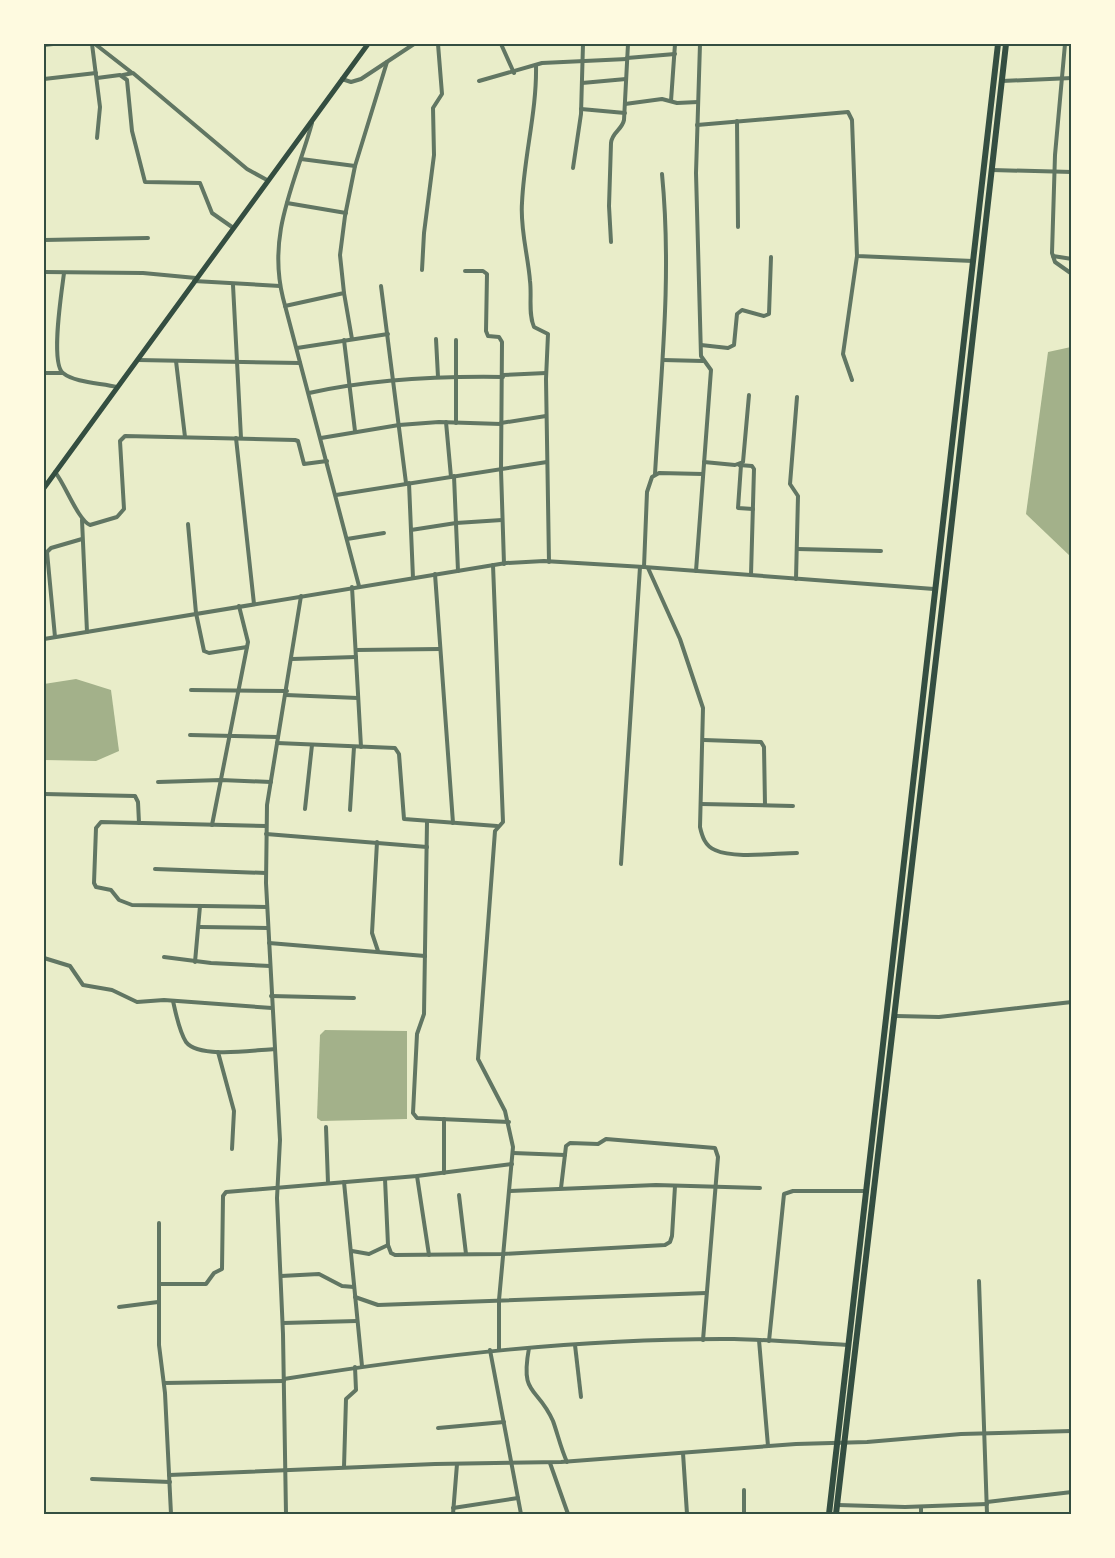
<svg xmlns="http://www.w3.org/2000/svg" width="1115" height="1558" viewBox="0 0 1115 1558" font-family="'DejaVu Sans',sans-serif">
<rect width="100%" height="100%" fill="#e9edc9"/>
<g fill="#a3b18a">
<path d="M1071,347H1072L1071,557L1026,514L1048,352Z"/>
<path d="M76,679L111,690L119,751L96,761L44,760V684Z"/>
<path d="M325,1030L407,1031V1119L321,1121L317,1118L320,1035Z"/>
</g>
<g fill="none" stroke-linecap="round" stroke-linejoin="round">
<g stroke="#617663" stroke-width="4">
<path d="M92,44L100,107L97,138"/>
<path d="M95,44L131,72"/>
<path d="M501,44L514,73"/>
<path d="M1065,44L1055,155L1052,253L1055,262L1072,274"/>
<path d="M44,45L53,44"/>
<path d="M627,58L675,54"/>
<path d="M536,65C537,111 524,156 522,203C520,229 528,255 530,281C532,296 528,314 534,327L548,334L546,379L549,562"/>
<path d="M123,75L133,73L247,169L267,180"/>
<path d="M97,78L120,75L127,80L132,131L145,182L200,183L212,213L232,227"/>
<path d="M44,79L96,73"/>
<path d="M342,79L351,82L361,79L414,44"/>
<path d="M479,81L542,63L627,59"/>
<path d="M1002,81L1072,78"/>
<path d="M582,83L626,79"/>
<path d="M671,101L675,44"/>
<path d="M625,104L662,99L677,103L698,102"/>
<path d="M581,109L625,113"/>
<path d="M737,121L738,227"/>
<path d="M312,123C295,184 267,233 283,298L359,586"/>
<path d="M697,125L848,112L852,120L857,256L973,261"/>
<path d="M301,159L355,166"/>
<path d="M573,168L581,114L583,44"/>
<path d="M992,170L1072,172"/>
<path d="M287,203L346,213"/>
<path d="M44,240L148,238"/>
<path d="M611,242L609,206L611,143C612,132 622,130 624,120L628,44"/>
<path d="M1053,256L1072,259"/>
<path d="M422,270L424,233L434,155L433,108L442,94L438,44"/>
<path d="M465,271H483L487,274L486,331L488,336L499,337L502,342L501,470L504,564"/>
<path d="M44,272L143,273L196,278"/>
<path d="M64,273C62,290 50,363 63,373C75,383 102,383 117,387"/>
<path d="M194,281L280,286"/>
<path d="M233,285L241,438"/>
<path d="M381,286L406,483"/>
<path d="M344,293L352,339"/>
<path d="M285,306L344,293L340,255L345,216L355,166L387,62"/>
<path d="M436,339L438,377"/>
<path d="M344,340L355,431"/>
<path d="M701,345L728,348L734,345L737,314L742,310L764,316L769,314L771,257"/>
<path d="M297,348L388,334"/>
<path d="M138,360L300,363"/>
<path d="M663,360L703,361"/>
<path d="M176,361L185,437"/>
<path d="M44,373H62"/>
<path d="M503,375L546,373"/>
<path d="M852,380L843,354L857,256"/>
<path d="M309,393C373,379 437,376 503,377"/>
<path d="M446,422L451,477"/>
<path d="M456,423V340"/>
<path d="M501,423L546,416"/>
<path d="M236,438L254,604"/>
<path d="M321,438L399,425L439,422L501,424"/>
<path d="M704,462L735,465L743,462L749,395"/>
<path d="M739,465L752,466L754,469L751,575"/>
<path d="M741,465L738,508L753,509"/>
<path d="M55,472C65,484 78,520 90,525L117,517L124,509L120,441L125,436L295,440L298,441L304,464L327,461"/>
<path d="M655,474C661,372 672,277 662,174"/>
<path d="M454,476L458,571"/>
<path d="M409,483L413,578"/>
<path d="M336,495L547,462"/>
<path d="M82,520L87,632"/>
<path d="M188,524L196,613L204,651L209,653L247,647"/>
<path d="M411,530L456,523L502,520"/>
<path d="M347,539L384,533"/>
<path d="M797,549L881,551"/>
<path d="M493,565L503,822L495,831L478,1059L505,1111L513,1147L499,1300V1350"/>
<path d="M644,567L647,492L652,477L659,473L703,474"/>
<path d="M648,568L680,639L703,708L700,827C702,836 705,846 715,850C734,859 776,853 797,853"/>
<path d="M696,571L711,370L701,356L696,173L700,44"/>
<path d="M435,574L453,823"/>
<path d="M796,579L798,496L790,484L797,397"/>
<path d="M352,587L361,747"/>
<path d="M55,637L47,552L51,548L82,539"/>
<path d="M44,639L506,563L544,561L644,567L934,589"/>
<path d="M356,650L440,649"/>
<path d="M292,659L356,657"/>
<path d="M191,690L287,691"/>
<path d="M286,695L358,698"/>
<path d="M190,735L278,737"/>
<path d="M704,740L761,742L764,747L765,805"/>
<path d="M277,743L395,748L399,754L404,819L497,826"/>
<path d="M158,782L221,780L271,782"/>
<path d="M44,794L135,796L138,802L139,823"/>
<path d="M701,804L793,806"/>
<path d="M305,809L312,745"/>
<path d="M350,810L354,747"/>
<path d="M427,822L424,1014L417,1034L413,1113L417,1118L509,1122"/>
<path d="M212,825L248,642L239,606"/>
<path d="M266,826L101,822L96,828L94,883L96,887L111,890L119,900L132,905L267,907"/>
<path d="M266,834L427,847"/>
<path d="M377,842L372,933L378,951"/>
<path d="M621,864L640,567"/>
<path d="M155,869L266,873"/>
<path d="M200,927L268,928"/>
<path d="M269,943L425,956"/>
<path d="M164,957L211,963L270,966"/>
<path d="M44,958L70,966L83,985L112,990L137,1002L164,1000L272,1008"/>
<path d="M195,962L200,906"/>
<path d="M271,996L354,998"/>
<path d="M173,1001C176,1014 179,1031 186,1042C199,1059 255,1050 275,1049"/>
<path d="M896,1016L939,1017L1072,1002"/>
<path d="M218,1052L234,1111L232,1149"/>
<path d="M444,1119V1173"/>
<path d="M326,1127L328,1183"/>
<path d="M513,1153L565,1155"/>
<path d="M417,1176L429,1255"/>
<path d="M385,1179L388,1245L391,1253L395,1255L503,1254L665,1245L670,1242L672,1236L675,1186"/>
<path d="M344,1182L362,1366"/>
<path d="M561,1188L566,1146L570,1143L598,1144L606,1139L715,1148L718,1157L703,1340"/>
<path d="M510,1191L656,1185L760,1188"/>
<path d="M459,1195L466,1254"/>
<path d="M159,1223V1345L165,1393L171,1514"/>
<path d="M352,1251L369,1254L388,1245"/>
<path d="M281,1276L319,1274L342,1286L354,1287"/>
<path d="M979,1281L987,1514"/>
<path d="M159,1284H206L214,1273L222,1269L223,1196L226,1192L417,1176L512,1164"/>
<path d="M355,1297L378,1305L706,1293"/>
<path d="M119,1307L158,1302"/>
<path d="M283,1323L357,1321"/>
<path d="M759,1340L768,1446"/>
<path d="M769,1341L784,1194L793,1191H865"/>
<path d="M575,1345L581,1397"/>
<path d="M529,1348C520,1397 537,1385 553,1421C558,1435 561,1449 567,1462"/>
<path d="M490,1350L521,1514"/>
<path d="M284,1379C433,1355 583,1338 734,1339C772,1340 810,1343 848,1345"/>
<path d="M164,1383L284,1381"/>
<path d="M438,1428L504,1422"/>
<path d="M683,1453L687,1514"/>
<path d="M550,1463L568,1514"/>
<path d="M344,1467L346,1399L356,1390L355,1367"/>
<path d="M169,1475L435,1464L561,1462L796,1444L867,1442L961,1434L1072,1431"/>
<path d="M92,1479L170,1482"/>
<path d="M987,1502L1072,1492"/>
<path d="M838,1505L905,1507L987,1504"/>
<path d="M453,1508L518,1498"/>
<path d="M286,1514L283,1334L277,1198L280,1140L266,883L267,805L301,596"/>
<path d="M446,1514H453"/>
<path d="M453,1514L457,1464"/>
<path d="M744,1514V1490"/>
<path d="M921,1514V1507"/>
</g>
<path stroke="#344e41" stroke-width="5" d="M44,488L368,44"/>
<g stroke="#344e41" stroke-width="6">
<path d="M829,1514L998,44"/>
<path d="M836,1514C896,1025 950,534 1006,44"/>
</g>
</g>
<rect width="1115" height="1558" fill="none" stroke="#fefae0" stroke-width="90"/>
<rect x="45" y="45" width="1025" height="1468" fill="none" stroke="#344e41" stroke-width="2"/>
</svg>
